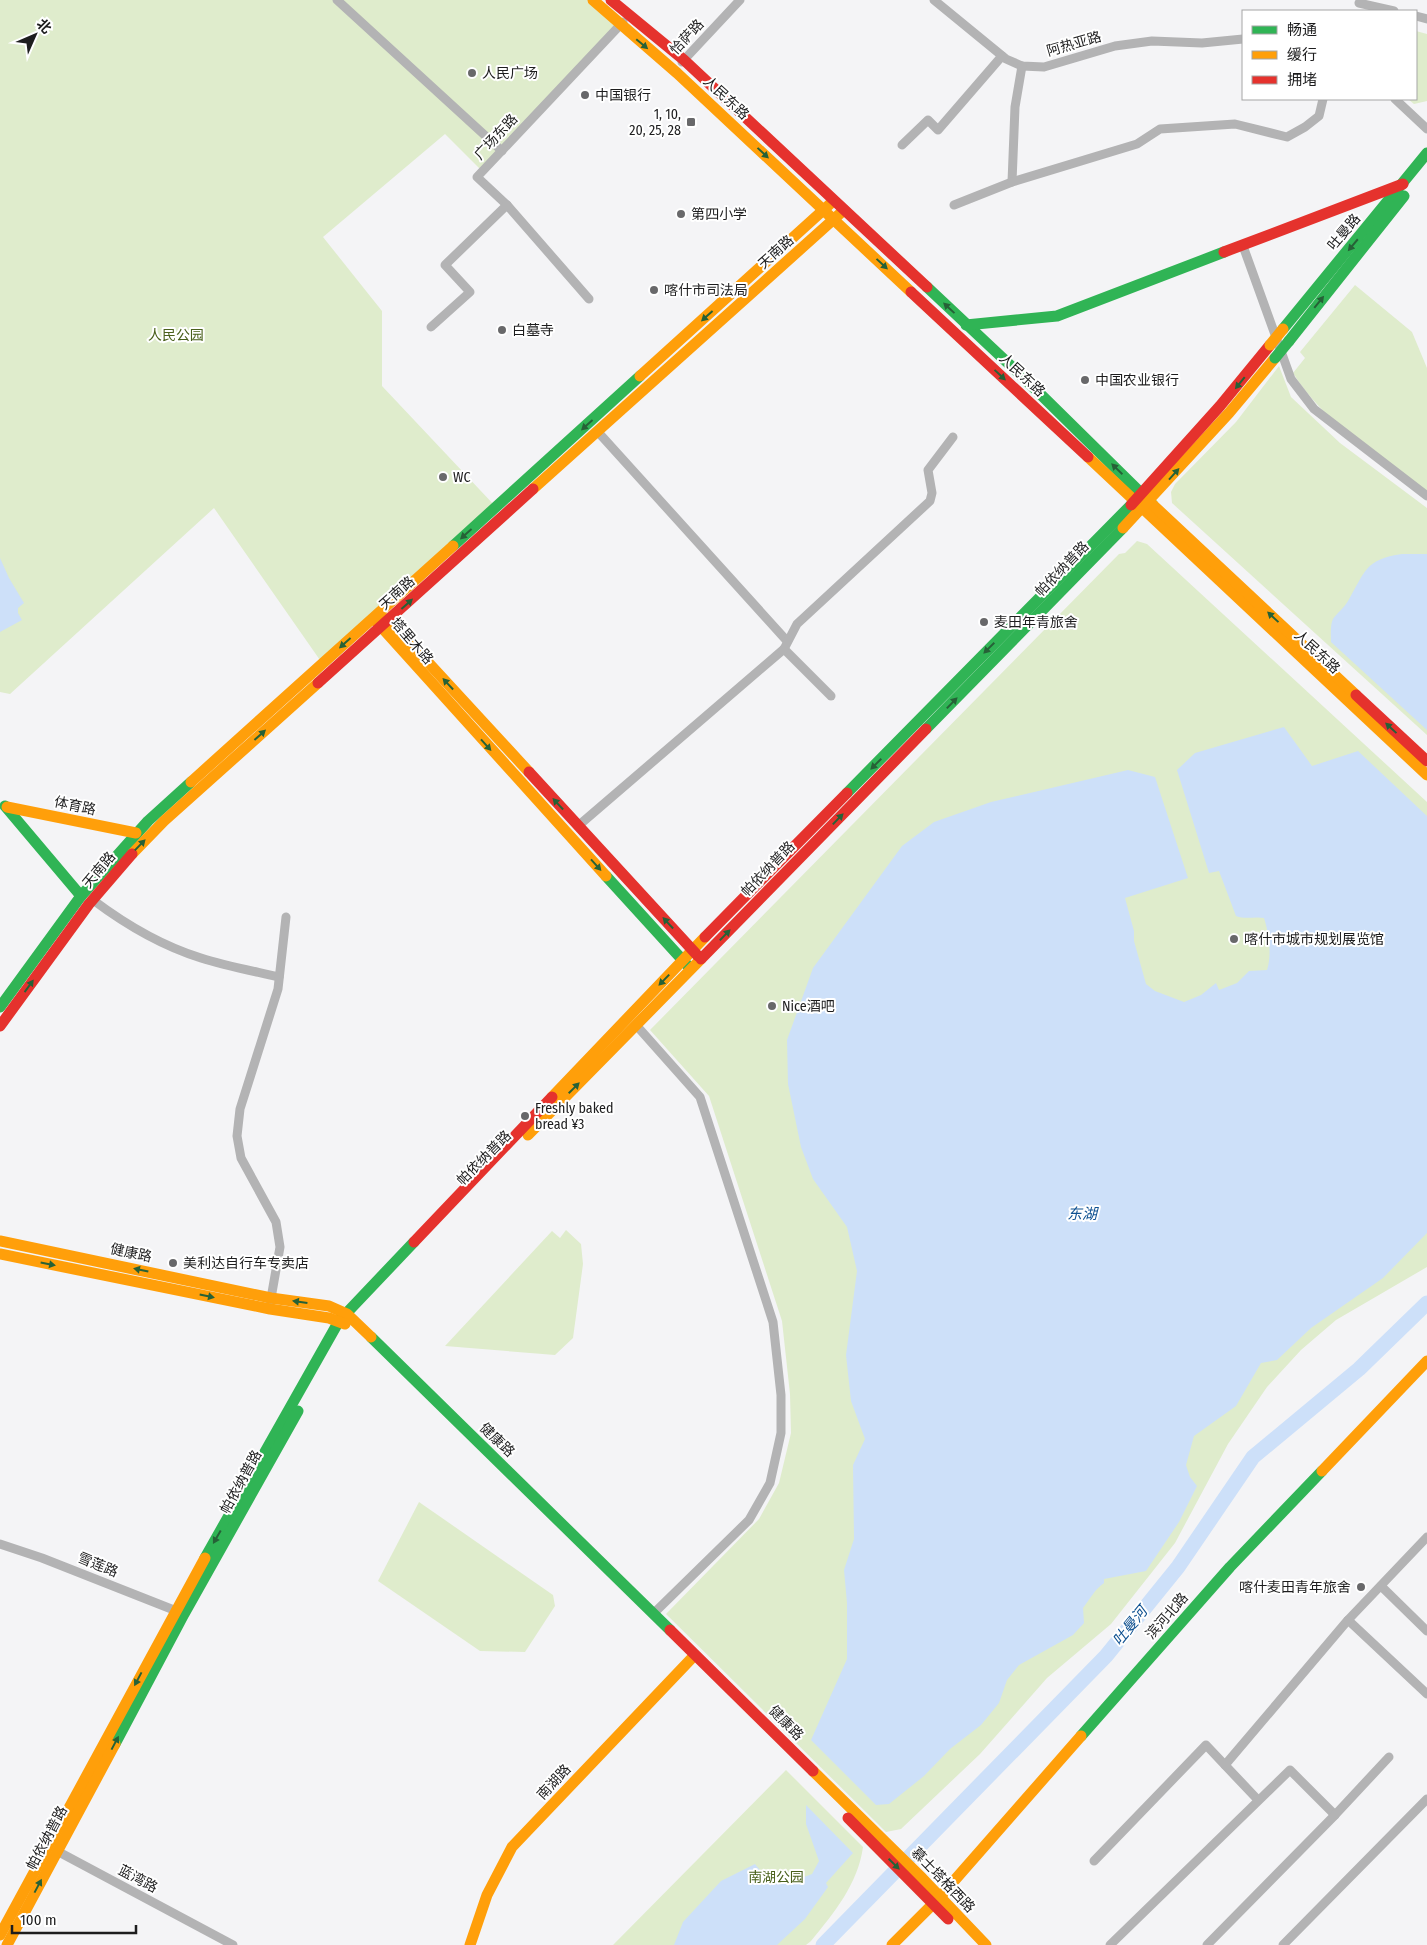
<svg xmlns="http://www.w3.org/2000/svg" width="1427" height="1945" viewBox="0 0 1427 1945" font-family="'Fira Sans Condensed','Noto Sans SC',sans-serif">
<rect width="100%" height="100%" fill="#f4f4f6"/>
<g fill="#dfeccc">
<path d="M0,0H593L619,25L483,172L445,134L323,237L382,311V386L496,507L322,663L214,508L10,694L0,692Z"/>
<path d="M1416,31L1427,34V101L1414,104L1408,99H1416Z"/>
<path d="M1355,285L1412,332L1427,368V491C1381,459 1323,422 1293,373L1305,358L1300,352Z"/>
<path d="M1279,366L1291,397L1340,443L1427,508V735L1172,503L1171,492L1175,484L1236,422Z"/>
<path d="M1137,541L1147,544L1427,802V1267L1336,1320L1301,1350L1267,1387L1228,1444L1175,1543L1111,1624L1047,1678L980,1754L901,1829L886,1832L666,1614L759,1519L779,1483L791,1433L790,1394L782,1321L709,1096L650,1030L1119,554L1125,553Z"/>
<path d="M566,1230L581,1244L583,1264L573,1338L555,1355L445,1346L552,1231L560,1238Z"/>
<path d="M419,1502L553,1595L555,1606L525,1652L480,1651L378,1581Z"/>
<path d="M786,1770L863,1847C858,1884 834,1913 811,1941L806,1945H613Z"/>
</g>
<g fill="#cde0f9">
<path d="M1402,554H1427V730L1331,642C1331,636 1330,625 1333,619C1337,613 1344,608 1348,601C1365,572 1365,559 1402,554Z"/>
<path d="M0,558L9,578L24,603L18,608V613L22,620L0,632Z"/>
<path d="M1284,727L1312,766L1358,751L1427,816V1233L1383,1278L1311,1328L1277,1360L1261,1363L1236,1406L1194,1436L1186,1465L1190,1477L1197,1486L1179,1522L1146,1571L1104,1579V1583C1094,1590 1091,1598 1083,1608L1084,1623L1073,1635L1019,1665L1007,1680L999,1703L981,1725L950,1749L924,1776L889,1804L876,1805L811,1740L847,1659V1603L844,1570L854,1539L853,1465L865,1439L851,1401L846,1355L857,1271L847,1227L813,1179L801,1147L788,1084L787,1040L813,968L902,846L934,822L991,802L1128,770L1155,777L1188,878L1125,898L1134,931V941L1146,984L1155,991L1184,1002L1201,995L1216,983L1219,990L1237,983L1249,971L1267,970C1272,956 1269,933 1264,918C1254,916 1246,920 1236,916L1219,871L1209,873L1177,770L1195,753Z"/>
<path d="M806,1805L853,1853L826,1883L828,1887L805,1919L777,1945H674L683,1922L721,1881L755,1864L764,1875L799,1879L812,1874L819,1861L806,1824Z"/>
</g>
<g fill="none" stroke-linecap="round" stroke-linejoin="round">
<path stroke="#cde0f9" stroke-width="15" d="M823,1945L1106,1656L1178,1567L1253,1457L1359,1369L1427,1303"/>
<g stroke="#b3b3b4" stroke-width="9">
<path d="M337,0L502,151"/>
<path d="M934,0L1006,59L1022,66L1044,67L1115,46L1152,41L1202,43L1243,39"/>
<path d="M1359,3L1394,11"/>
<path d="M1416,16L1427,19"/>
<path d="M682,62L740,0"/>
<path d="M1395,99L1427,129"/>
<path d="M902,145L928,120L938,130L1002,56"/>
<path d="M1012,182L1015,107L1022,66"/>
<path d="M954,205L1012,182L1137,144L1160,129L1235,124L1287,137L1305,127L1319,116L1323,99"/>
<path d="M1243,246L1291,379L1314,409L1427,496"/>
<path d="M589,299L507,205L477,177L623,22"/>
<path d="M431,327L470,292L445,265L507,205"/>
<path d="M598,432L787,641"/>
<path d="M784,649L831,696"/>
<path d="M578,826L784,649L797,624L930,501L932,493L928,470L953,437"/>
<path d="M93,900C125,924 162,946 201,958C226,966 253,971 279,977"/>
<path d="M636,1025L700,1097L773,1322L781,1395V1433L770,1483L749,1520L654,1613"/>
<path d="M270,1304L280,1247L276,1222L241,1158L237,1136L240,1109L278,989L286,917"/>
<path d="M0,1544L42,1558L179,1612"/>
<path d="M1381,1586L1427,1631"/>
<path d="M1348,1620L1427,1694"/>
<path d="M1225,1765L1348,1620L1427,1537"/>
<path d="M57,1851L233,1945"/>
<path d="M1094,1861L1206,1745L1258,1800"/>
<path d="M1110,1945L1290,1770L1335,1815"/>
<path d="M1207,1945L1335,1815L1389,1757"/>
<path d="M1283,1945L1427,1799"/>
</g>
<g stroke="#30b455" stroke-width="11">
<path d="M927,287L1025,379L1153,505"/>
<path d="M966,325L1057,316L1224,252"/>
<path d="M1283,329L1427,153"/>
<path d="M1289,341L1404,196"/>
<path d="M453,546L640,376"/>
<path d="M926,729L1123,528"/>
<path d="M847,793L1131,505"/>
<path d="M5,806L81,896"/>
<path d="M606,876L688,966"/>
<path d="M0,1007L81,896L148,821L191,782"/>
<path d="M371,1337L670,1630"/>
<path d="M205,1558L339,1321L414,1242"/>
<path d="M1081,1736L1230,1567L1322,1471"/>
<path d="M115,1744L184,1614L298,1411"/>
</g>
<g stroke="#ff9f0a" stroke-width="11">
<path d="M593,0L677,73L911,292"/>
<path d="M640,376L830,204"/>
<path d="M1088,457L1427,775"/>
<path d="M533,489L844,210"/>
<path d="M1153,505L1356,695"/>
<path d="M1123,528L1229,413L1275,358"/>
<path d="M383,618L389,620L529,772"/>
<path d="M376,621L606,876"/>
<path d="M191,782L453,546"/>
<path d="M7,807L136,833"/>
<path d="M132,854L164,821L318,683"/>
<path d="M552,1097L705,937"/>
<path d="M528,1135L701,959"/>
<path d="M0,1241L271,1298L329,1306L347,1314L371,1337"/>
<path d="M0,1254L270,1309L329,1318L345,1324"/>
<path d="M1322,1471L1427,1361"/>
<path d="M813,1771L922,1878L986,1945"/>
<path d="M0,1935L205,1558"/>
<path d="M7,1945L115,1744"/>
<path d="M470,1945L487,1895L512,1847L691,1659"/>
<path d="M892,1945L939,1898L1081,1736"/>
</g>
<g stroke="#e5322d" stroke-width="11">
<path d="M611,0L684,60L927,287"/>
<path d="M1224,252L1403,184"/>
<path d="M911,292L1088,457"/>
<path d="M1131,505L1220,406L1270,345"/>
<path d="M318,683L533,489"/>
<path d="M1356,695L1427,761"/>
<path d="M529,772L698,956"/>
<path d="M705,937L847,793"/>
<path d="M701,959L926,729"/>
<path d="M0,1026L89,904L132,854"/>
<path d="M414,1242L552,1097"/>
<path d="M670,1630L813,1771"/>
<path d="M848,1818L948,1919"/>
</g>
<path stroke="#30b455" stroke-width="11" d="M1275,358L1289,341"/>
<path stroke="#ff9f0a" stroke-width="11" d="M1270,345L1283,329"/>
</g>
<defs><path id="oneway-solid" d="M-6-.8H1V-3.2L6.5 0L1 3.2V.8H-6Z" transform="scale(1.25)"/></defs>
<g fill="#266137">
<use href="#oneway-solid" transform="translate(642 44) rotate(40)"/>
<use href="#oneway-solid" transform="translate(763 153) rotate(43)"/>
<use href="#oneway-solid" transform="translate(1353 245) rotate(130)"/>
<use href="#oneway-solid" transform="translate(882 264) rotate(43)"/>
<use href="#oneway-solid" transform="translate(1319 302) rotate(-51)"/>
<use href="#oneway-solid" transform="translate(949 308) rotate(-137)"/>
<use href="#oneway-solid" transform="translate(707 316) rotate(138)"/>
<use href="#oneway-solid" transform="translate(1000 375) rotate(43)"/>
<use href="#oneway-solid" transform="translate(1240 383) rotate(129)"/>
<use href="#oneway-solid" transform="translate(587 425) rotate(138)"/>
<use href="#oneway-solid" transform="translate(1117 469) rotate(-136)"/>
<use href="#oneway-solid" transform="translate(1174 474) rotate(-48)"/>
<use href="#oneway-solid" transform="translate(466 534) rotate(138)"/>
<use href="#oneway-solid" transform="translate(407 604) rotate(-42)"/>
<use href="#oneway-solid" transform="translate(1273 617) rotate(-137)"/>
<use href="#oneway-solid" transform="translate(345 643) rotate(138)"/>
<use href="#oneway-solid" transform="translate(989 648) rotate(135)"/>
<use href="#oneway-solid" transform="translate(448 684) rotate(-133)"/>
<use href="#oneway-solid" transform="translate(952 703) rotate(-46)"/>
<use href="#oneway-solid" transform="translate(1391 728) rotate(-137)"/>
<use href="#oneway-solid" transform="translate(260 735) rotate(-42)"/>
<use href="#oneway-solid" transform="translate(486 745) rotate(48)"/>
<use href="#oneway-solid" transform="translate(876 764) rotate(135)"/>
<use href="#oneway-solid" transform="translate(558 804) rotate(-133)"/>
<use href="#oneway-solid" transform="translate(838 819) rotate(-46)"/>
<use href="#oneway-solid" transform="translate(140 845) rotate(-46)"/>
<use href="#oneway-solid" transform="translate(596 865) rotate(48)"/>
<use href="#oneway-solid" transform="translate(668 923) rotate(-133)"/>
<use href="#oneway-solid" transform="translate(725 935) rotate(-46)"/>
<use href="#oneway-solid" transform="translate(664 980) rotate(134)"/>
<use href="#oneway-solid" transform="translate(29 986) rotate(-54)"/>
<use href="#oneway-solid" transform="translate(574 1088) rotate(-45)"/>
<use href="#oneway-solid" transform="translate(48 1264) rotate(11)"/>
<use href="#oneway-solid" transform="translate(141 1270) rotate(-168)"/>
<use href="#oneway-solid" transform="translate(207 1296) rotate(12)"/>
<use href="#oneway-solid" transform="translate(300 1302) rotate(-172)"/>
<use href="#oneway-solid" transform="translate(217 1537) rotate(120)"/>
<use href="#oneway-solid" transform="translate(138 1679) rotate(118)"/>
<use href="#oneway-solid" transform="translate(115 1743) rotate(-62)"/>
<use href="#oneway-solid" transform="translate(894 1864) rotate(44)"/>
<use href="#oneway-solid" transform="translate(38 1886) rotate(-62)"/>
</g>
<g fill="#68686a" stroke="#fff" stroke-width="2">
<circle cx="472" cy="73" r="5"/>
<circle cx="585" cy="95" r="5"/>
<rect x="686" y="117" width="10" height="10" rx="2.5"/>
<circle cx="681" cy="214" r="5"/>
<circle cx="654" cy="290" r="5"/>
<circle cx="502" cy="330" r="5"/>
<circle cx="1085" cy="380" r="5"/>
<circle cx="443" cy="477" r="5"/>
<circle cx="984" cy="622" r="5"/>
<circle cx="1234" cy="939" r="5"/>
<circle cx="772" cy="1006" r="5"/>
<circle cx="525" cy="1116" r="5"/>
<circle cx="173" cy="1263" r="5"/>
<circle cx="1361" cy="1587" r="5"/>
</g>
<g text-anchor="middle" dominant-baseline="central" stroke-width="4" stroke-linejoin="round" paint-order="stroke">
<g font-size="14" fill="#1d1d1e" stroke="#fff">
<text transform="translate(687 37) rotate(-47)">恰萨路</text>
<text transform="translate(1074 44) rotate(-16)">阿热亚路</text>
<text transform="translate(726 98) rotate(43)">人民东路</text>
<text transform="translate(496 137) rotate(-47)">广场东路</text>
<text transform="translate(1344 232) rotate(-50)">吐曼路</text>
<text transform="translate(776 252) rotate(-42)">天南路</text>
<text transform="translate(1022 375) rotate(43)">人民东路</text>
<text transform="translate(1062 569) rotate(-46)">帕依纳普路</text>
<text transform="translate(397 593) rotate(-42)">天南路</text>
<text transform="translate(412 641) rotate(49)">塔里木路</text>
<text transform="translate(1317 652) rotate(43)">人民东路</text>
<text transform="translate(75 806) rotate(12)">体育路</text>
<text transform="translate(768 869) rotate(-46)">帕依纳普路</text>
<text transform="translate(99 870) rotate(-50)">天南路</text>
<text transform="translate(484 1158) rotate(-45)">帕依纳普路</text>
<text transform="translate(131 1253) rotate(12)">健康路</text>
<text transform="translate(497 1440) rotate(44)">健康路</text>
<text transform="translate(241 1482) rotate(-61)">帕依纳普路</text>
<text transform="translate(98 1565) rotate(22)">雪莲路</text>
<text transform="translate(1167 1616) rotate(-49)">滨河北路</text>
<text transform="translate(786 1723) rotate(45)">健康路</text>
<text transform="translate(554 1782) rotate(-47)">南湖路</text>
<text transform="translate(47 1838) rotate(-62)">帕依纳普路</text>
<text transform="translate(138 1879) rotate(28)">蓝湾路</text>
<text transform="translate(943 1880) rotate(46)">慕士塔格西路</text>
</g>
<g font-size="14" fill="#1d1d1e" stroke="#fff" text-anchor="start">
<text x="482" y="73">人民广场</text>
<text x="595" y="95">中国银行</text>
<text x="681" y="114" text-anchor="end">1, 10,<tspan x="681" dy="16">20, 25, 28</tspan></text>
<text x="691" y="214">第四小学</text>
<text x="664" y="290">喀什市司法局</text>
<text x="512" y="330">白墓寺</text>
<text x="1095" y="380">中国农业银行</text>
<text x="453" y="477">WC</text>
<text x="994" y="622">麦田年青旅舍</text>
<text x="1244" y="939">喀什市城市规划展览馆</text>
<text x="782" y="1006">Nice酒吧</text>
<text x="535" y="1108">Freshly baked<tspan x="535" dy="16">bread ¥3</tspan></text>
<text x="183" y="1263">美利达自行车专卖店</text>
<text x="1351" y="1587" text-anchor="end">喀什麦田青年旅舍</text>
</g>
<g font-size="14" fill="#49601b" stroke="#fff">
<text x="176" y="335">人民公园</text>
<text x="776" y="1877">南湖公园</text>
</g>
<g font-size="15" font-style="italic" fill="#0f5191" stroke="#fff">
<text x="1082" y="1214">东湖</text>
<text transform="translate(1130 1626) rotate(-51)">吐曼河</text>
</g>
</g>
<rect x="1242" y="10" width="175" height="90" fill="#ffffff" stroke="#a5a5a5"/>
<rect x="1252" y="26" width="25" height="8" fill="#30b455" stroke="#a5a5a5"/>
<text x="1287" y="35" font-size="15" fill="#1d1d1e">畅通</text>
<rect x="1252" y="51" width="25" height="8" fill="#ff9f0a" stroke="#a5a5a5"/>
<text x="1287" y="60" font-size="15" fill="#1d1d1e">缓行</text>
<rect x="1252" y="76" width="25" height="8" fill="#e5322d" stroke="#a5a5a5"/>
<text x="1287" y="85" font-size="15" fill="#1d1d1e">拥堵</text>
<g transform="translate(35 35) rotate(45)" stroke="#ffffff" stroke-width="4" paint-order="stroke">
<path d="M0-4L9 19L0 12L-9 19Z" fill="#1d1d1e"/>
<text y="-8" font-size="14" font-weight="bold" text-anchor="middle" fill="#1d1d1e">北</text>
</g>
<path d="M12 1925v8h124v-8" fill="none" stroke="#1d1d1e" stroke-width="2.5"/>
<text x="20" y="1925" font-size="15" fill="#1d1d1e" stroke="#ffffff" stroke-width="4" paint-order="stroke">100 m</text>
</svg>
